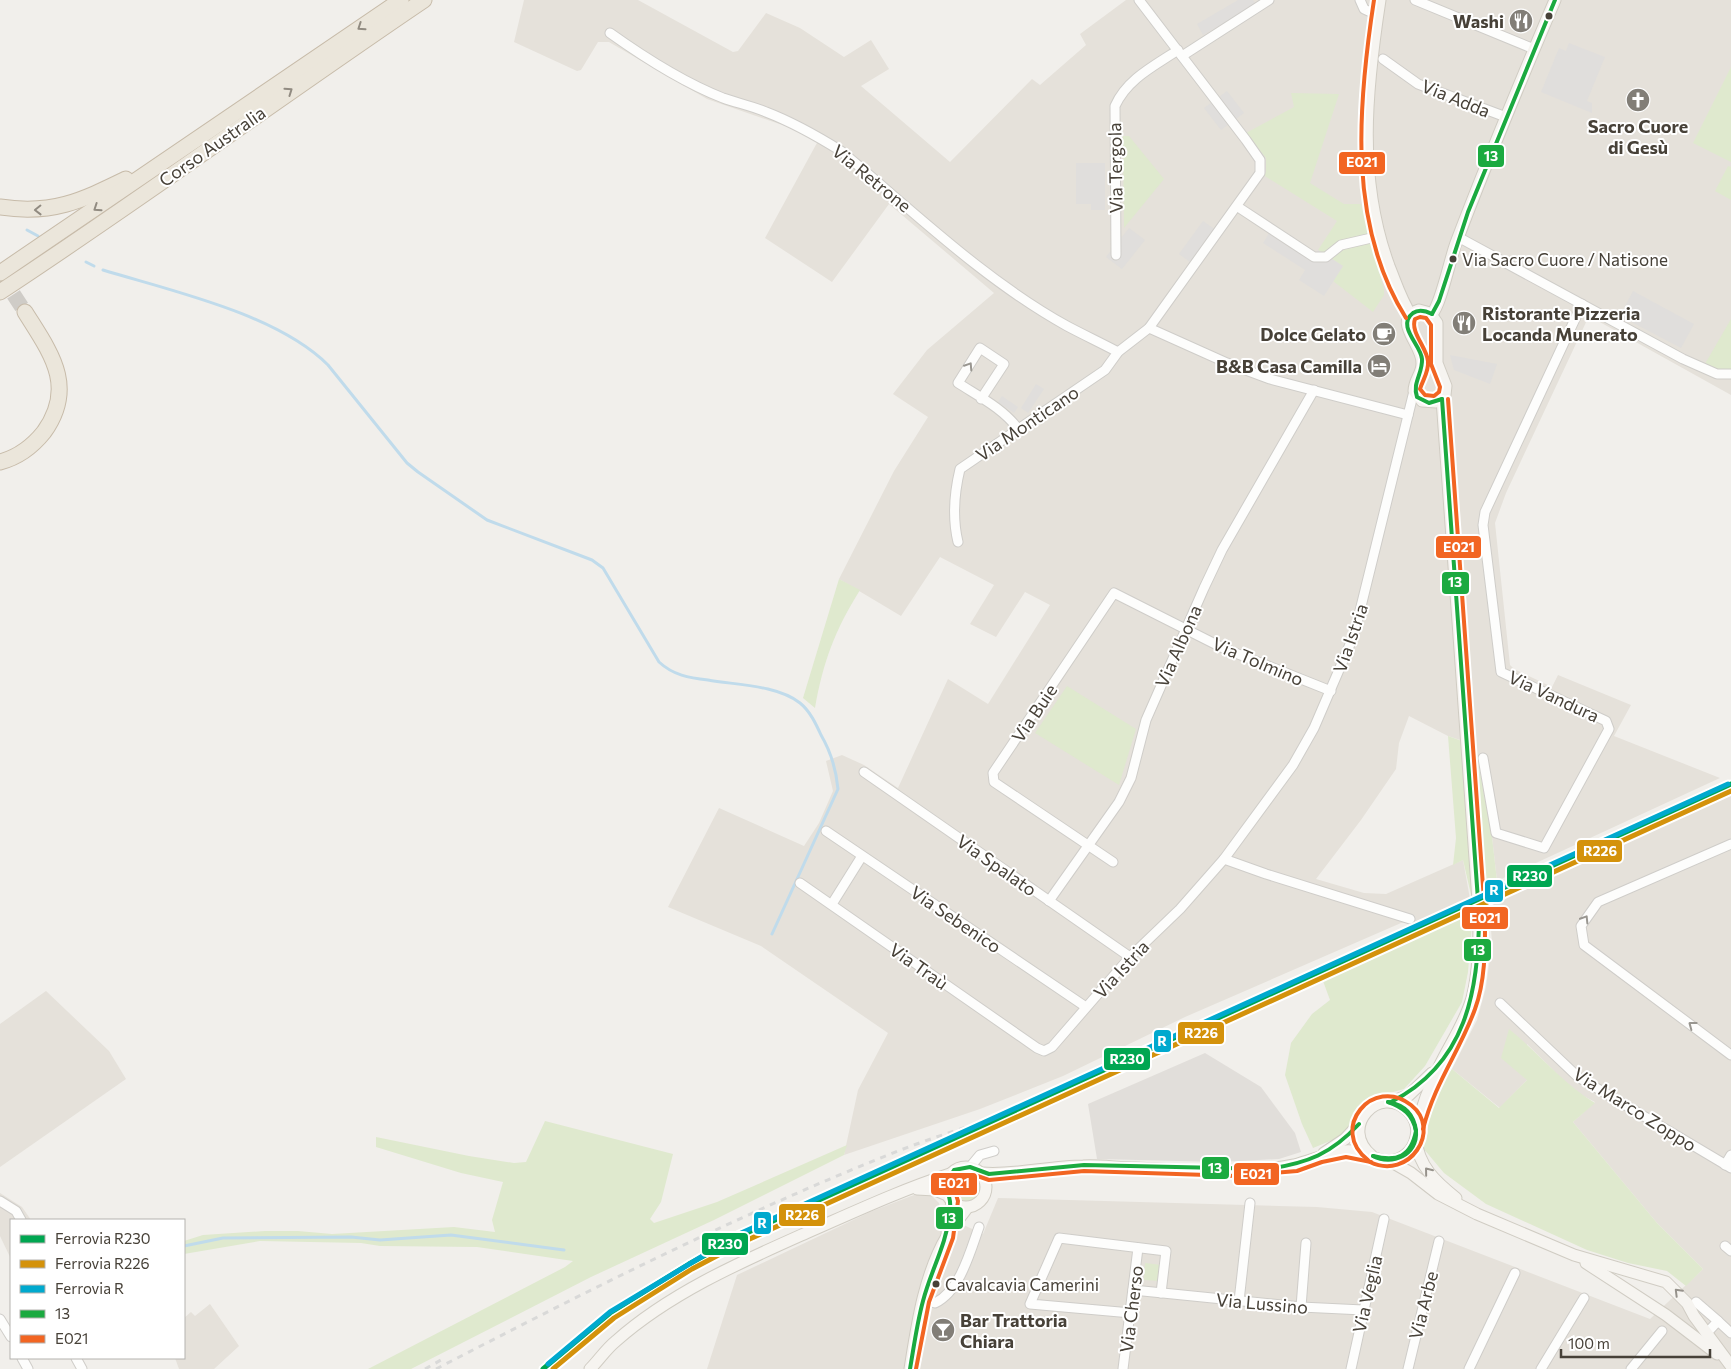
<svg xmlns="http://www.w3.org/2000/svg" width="1731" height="1369" viewBox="0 0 1731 1369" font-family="Commissioner,sans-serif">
<rect width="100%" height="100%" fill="#f1efeb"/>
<g fill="#e5e1da">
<path d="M524,0H638L733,52L738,51L766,13L800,28L844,57L871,40L889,69L861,86L950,162L1032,79L1040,85L1086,45L1080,34L1126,0H1731V395L1589,316L1506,493L1495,523L1510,665L1514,669L1552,687L1558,675L1631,705L1614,736L1720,778L1497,881L1492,837L1475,745L1448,736L1409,716L1399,743L1396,769L1361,820L1316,879L1364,893L1386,894L1463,860L1470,899L1414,922L1401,923L1185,1017L1063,1076L980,1109L844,1155L858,1090L888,1033L761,946L668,907L719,808L804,846L819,823L833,791L826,761L842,755L864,765L898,788L948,679L988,704L1050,605L1025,592L996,637L970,624L994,585L940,557L901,616L839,579L894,471L928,417L893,394L927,350L994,293L889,204L832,282L765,238L818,141L794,129L707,99L609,42H598L581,70L577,71L514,42Z"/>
<path d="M1731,794V1369H707L737,1275L870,1212L919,1193L932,1196L939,1203L942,1215L983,1234L998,1198L1317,1207L1372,1212L1650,1319L1703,1269L1657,1223L1573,1122L1595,1102L1574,1091L1527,1044V1080L1500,1108L1452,1069L1477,1020L1486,987L1492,942L1489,905Z"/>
<path d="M46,991L109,1051L126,1079L0,1167V1024Z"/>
<path d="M0,1193L22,1207L31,1220H11V1259L0,1236Z"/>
<path d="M210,1304L239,1346L214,1369H179L175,1358H184V1318L191,1312L195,1316Z"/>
</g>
<path fill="#e1deda" d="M1205,1053L1261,1087L1295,1133L1301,1152L1279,1159L1220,1162L1097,1159L1088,1104Z"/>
<g fill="#dfe9ce">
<path d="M1731,67V162L1693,143Z"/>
<path d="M1291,93L1339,94L1310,183L1344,204H1361L1384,290V295L1373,312L1333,281L1343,266L1318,250L1337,221L1263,175L1266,172V158L1246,133L1294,107Z"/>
<path d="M1123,136H1129L1164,179L1124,228Z"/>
<path d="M1728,166L1731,167V200L1715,191Z"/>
<path d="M1731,319V372L1702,369Z"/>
<path d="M839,579L860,590C835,630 823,662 815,708L803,698Z"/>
<path d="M1067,686L1136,729L1119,785L1035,733Z"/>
<path d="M1448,736L1462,741L1472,899L1463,860L1453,865L1456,838Z"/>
<path d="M1477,756L1492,837L1497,881L1486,891Z"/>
<path d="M1473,912L1468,972L1462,1002L1425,1066L1404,1089L1372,1098L1359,1113L1354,1123L1340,1137L1313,1148L1302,1124L1285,1075L1291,1043L1312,1014L1330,1000L1323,981Z"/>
<path d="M1509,1029C1539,1053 1562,1083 1595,1103L1573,1122L1657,1223L1703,1269L1686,1286L1667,1271L1628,1263L1587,1250L1486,1204L1444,1173L1423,1148L1428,1132L1427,1113L1431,1097L1452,1069L1499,1108L1527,1080L1501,1058Z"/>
<path d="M545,1121L673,1154L661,1202L650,1219L654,1223L717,1202L847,1145L844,1155L714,1220L591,1277L411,1369H368L565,1267L573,1261L477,1247L380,1246L361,1243L260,1241L184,1254V1241L203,1235L265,1231H298L332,1234L454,1227L495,1232L492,1220L503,1182L461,1173L376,1147V1137L469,1156L514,1163L526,1162Z"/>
<circle cx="966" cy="1187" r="14"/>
<path d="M1145,1263L1161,1265L1159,1281L1144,1280Z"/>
</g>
<g fill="#e0dedc">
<path d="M1238,0H1253L1256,5L1203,35L1197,24Z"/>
<path d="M1569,43L1605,57L1587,101L1592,103V113L1541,92L1559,48L1566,51Z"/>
<path d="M1227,91L1244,113L1221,130L1204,108Z"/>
<path d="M1076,163H1105V210H1091V204H1076Z"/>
<path d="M1203,221L1219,232L1194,265L1179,254Z"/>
<path d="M1129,228L1145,240L1122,269L1106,257Z"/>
<path d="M1271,230L1315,257L1318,250L1343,266L1324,296L1299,280L1305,270L1263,243Z"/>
<path d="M1633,291L1694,324L1681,348L1620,316Z"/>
<path d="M1450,355L1497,364L1490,384L1454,370Z"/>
<path d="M1036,384L1044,389L1028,413L1021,408Z"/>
<path d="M1002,396L1018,407L1014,413L998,402Z"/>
</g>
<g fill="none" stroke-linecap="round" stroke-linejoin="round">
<g stroke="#c0dbeb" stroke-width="3">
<path d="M27,230L38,236"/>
<path d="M86,262L94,266"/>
<path d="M103,270C172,291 277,314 328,365L407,463L418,472L487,520L592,560L603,568L659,662C673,675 689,678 708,680C736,685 777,685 800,703C810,711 816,724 821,735C831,752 836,768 838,789L772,934"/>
<path d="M184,1246L223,1238L351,1237L380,1240L451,1235L564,1250"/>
</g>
<path stroke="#cfccc7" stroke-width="15" stroke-dasharray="15 8" stroke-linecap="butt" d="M1,275L25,312"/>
<g stroke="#cfcdc9" stroke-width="11">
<g id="street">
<path d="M1360,0L1364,9L1377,15"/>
<path d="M1415,0L1534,49"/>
<path d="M610,33C645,58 682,82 723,98C737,103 752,106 766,112C792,122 817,136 841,151C913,211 984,280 1067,326C1084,335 1101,343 1118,352"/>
<path d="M1182,56L1269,0"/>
<path d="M1383,59L1418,84L1506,117"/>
<path d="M1238,207L1314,257H1326L1341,245L1380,236"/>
<path d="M1458,237L1683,359L1717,374H1731"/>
<path d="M1116,255L1115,106C1127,79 1154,66 1178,50"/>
<path d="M1149,328L1227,363L1270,379L1408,415"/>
<path d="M981,399L1004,364L980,348L958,383C978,396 1004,409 1018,429"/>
<path d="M958,542C952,517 954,494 960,469L1105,370L1118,352L1149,328L1260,173V160L1246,140L1139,0"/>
<path d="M1483,758L1496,833L1544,848L1609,729L1606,721L1501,672L1483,525L1485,512L1582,304"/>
<path d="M864,772L1130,957"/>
<path d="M826,831L1086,1007"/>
<path d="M1731,844L1598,902L1581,926L1584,945L1731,1055"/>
<path d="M1224,859L1266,874L1410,919"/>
<path d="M1113,862L994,782L993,773L1114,593L1223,648L1331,691"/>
<path d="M800,883L1037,1048L1044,1051L1052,1047L1130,957L1180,909L1224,859L1293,765L1314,728L1354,635L1414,391"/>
<path d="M1049,901L1119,802L1131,778L1146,720L1204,588L1222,550L1314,390"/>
<path d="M832,904L862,856"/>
<path d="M1500,1003L1578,1077L1731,1168"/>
<path d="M1725,1165L1731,1155"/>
<path d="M970,1167L980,1155L994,1151"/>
<path d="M0,1201L16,1211L21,1220"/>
<path d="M1725,1246L1731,1251"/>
<path d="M1133,1290L1301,1307L1363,1310"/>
<path d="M923,1300L935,1303C960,1291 970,1252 979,1227"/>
<path d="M1239,1301L1250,1203"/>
<path d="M1696,1302L1718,1321"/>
<path d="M1301,1307L1306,1243"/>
<path d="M1131,1313L1030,1304L1059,1238L1166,1251L1161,1293"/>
<path d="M0,1319L11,1337"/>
<path d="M1706,1334L1718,1321L1731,1333"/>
<path d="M22,1358L28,1369"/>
<path d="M76,1358L82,1369"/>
<path d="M1123,1369L1138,1248"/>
<path d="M1351,1369L1384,1219"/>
<path d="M1408,1369L1439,1241"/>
<path d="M1469,1369L1515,1273"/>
<path d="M1541,1369L1584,1298"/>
<path d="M1631,1369L1662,1331"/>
</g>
</g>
<g stroke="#d0ccc3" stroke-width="13">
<g id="secondary">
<path d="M1380,0C1366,91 1357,178 1389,266C1396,283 1401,300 1411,315"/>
<path d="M1419,310L1430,313L1437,323V363L1446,386L1445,395L1436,402L1422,401L1414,391C1414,380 1422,374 1422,364C1424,345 1390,320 1419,310Z"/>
<path d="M1432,314C1441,304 1450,259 1456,243C1487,161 1521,80 1555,0"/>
<path d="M1391,1102L1409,1095L1432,1073"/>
<path d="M1417,1127C1422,1106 1429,1087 1439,1067C1450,1044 1465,1023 1472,998C1479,971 1479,942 1479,914L1442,399"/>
<path d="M1416,1139C1418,1166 1436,1182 1456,1198"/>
<path d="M1324,1153L1345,1139L1359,1124"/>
<path d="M1390,1161L1411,1173L1438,1194L1477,1214L1574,1255L1666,1282L1687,1303L1694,1316L1731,1366"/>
<circle cx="966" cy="1187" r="20"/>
<path d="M982,1173C1015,1176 1049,1166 1083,1166C1101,1165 1118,1168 1136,1168C1188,1170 1243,1175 1294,1165C1311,1161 1327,1153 1345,1151C1361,1149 1373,1161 1389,1161C1414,1160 1426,1128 1408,1111C1380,1083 1337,1127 1372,1156"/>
<path d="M917,1189L935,1190L947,1195"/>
<path d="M947,1232L952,1201"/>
<path d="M1586,1263L1666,1315L1717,1354"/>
<path d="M590,1369C599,1360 606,1349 616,1341C670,1293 741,1262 806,1233C854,1212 901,1190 950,1174"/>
<path d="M910,1369C917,1325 924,1275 947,1236C952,1226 961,1217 967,1208"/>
</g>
</g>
<g stroke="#c7bba9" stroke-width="17">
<g id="highway">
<path d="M0,207C52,215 81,201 126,179"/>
<path d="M0,273L401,0"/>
<path d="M0,292C143,198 282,96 424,0"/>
<path d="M0,462C19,457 32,447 44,432C77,386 50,352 25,312"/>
</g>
</g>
<use href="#street" stroke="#fdfdfc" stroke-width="9"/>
<use href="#secondary" stroke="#f6f4f0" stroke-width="11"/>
<use href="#highway" stroke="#ebe6db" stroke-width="15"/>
<g stroke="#d9d9d8" stroke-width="3" stroke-dasharray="6 6" stroke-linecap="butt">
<path d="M425,1369L441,1360"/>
<path d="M436,1369C587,1291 739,1214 898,1151C952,1130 1008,1115 1062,1095"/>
</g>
<g stroke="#fff" stroke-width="8">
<g id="bus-1">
<path d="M1432,314L1439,301L1468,212L1555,0"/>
<path d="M1432,314C1426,311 1419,309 1413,313C1396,326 1421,345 1422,359C1423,373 1412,383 1417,397L1429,403L1442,399"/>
<path d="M1388,1102C1405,1105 1414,1114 1416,1131"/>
<path d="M1388,1102C1403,1107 1413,1115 1416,1131"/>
<path d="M1391,1102C1466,1064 1479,991 1479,914L1442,399"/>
<path d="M1373,1156C1397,1162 1411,1157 1416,1131"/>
<path d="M1373,1156C1392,1166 1418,1155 1416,1131"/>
<path d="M910,1369C914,1346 917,1323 923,1301C931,1270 946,1246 950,1213C953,1191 940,1192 954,1170L970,1167L989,1174L1084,1165L1268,1169C1308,1163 1331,1154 1359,1124"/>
</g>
</g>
<g stroke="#fff" stroke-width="8">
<g id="bus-2">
<path d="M1374,0C1358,104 1347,224 1406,318"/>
<path d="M1420,317L1426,318L1431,325V364L1440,387L1439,392L1434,396L1425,395L1420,389C1423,379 1429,372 1428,361C1427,348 1410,332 1415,319Z"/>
<path d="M1423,1129C1435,1082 1460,1051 1475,1009C1486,979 1485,945 1485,914L1448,399"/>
<path d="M1368,1160C1328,1129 1373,1075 1411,1105C1443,1130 1409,1181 1370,1162"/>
<path d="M916,1369L929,1302L953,1238L958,1201L953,1185L959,1175L969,1173L989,1180L1084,1171L1238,1176L1297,1171L1322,1162L1346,1157L1371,1162"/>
</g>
</g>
<use href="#bus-1" stroke="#1baa40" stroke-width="4"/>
<use href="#bus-2" stroke="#f26522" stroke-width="4"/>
<g stroke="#fff" stroke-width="9">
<path id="rail-1" d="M543,1369L610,1313L689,1264L740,1236L1731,784"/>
</g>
<g stroke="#fff" stroke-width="9">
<path id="rail-2" d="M553,1369L614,1318L692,1269L743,1242L1731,791"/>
</g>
<g stroke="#fff" stroke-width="9">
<path id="rail-3" d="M548,1364L610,1312L739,1234L1728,784"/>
</g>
<use href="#rail-1" stroke="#00a651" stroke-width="5"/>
<use href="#rail-2" stroke="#d4920b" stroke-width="5"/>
<use href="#rail-3" stroke="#00a9ce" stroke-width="5"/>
</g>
<defs><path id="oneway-chevron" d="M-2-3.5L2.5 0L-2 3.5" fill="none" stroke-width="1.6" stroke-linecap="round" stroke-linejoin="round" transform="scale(1.25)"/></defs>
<g stroke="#918b81">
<use href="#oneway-chevron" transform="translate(361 27) rotate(146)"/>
<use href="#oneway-chevron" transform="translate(289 91) rotate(-35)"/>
<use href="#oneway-chevron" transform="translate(97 208) rotate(146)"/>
<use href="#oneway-chevron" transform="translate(38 210) rotate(179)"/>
</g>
<g stroke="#999690">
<use href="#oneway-chevron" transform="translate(969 366) rotate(-57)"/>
<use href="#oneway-chevron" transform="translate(1585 919) rotate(-58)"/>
<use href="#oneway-chevron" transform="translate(1692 1025) rotate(-143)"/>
</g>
<g stroke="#96928b">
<use href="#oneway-chevron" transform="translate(1428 1171) rotate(-129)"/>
<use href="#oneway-chevron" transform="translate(1678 1292) rotate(-135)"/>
</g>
<defs>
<g id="restaurant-disc" transform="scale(1.25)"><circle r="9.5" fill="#827e77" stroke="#fff"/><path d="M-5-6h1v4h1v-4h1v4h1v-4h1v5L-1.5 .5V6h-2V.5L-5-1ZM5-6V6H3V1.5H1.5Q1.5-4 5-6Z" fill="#fff"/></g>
<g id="church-disc" transform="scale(1.25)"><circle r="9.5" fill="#827e77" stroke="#fff"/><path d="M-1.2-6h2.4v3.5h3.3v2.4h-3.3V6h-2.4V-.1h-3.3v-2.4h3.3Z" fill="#fff"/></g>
<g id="cafe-disc" transform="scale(1.25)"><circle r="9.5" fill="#827e77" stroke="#fff"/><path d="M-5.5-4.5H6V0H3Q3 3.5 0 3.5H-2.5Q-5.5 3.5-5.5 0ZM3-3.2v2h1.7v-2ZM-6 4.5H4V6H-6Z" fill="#fff"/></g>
<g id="hotel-disc" transform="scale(1.25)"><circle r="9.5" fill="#827e77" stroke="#fff"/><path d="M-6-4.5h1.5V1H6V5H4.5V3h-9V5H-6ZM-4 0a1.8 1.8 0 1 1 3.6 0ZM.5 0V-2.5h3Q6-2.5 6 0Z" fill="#fff"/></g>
<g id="bar-disc" transform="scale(1.25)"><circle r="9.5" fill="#827e77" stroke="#fff"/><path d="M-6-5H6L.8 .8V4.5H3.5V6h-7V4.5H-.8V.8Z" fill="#fff"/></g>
</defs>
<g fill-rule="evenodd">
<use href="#restaurant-disc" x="1521" y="21"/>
<use href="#church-disc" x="1638" y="100"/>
<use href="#restaurant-disc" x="1464" y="323"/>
<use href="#cafe-disc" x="1384" y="334"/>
<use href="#hotel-disc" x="1379" y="366"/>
<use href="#bar-disc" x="943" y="1330"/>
</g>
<g fill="#474138" stroke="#fff" stroke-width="2">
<circle cx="1549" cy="16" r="4.5"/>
<circle cx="1453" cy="259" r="4.5"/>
<circle cx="936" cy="1284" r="4.5"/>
</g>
<g text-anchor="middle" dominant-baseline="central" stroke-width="4" stroke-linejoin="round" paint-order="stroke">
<g font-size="17" fill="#474138" stroke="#fff" text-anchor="start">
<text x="1462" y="259">Via Sacro Cuore / Natisone</text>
<text x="945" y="1284">Cavalcavia Camerini</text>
</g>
<g font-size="18" font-weight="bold" fill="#474138" stroke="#fff" text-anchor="end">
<text x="1504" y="21">Washi</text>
<text x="1638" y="126" text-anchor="middle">Sacro Cuore<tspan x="1638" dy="21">di Gesù</tspan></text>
<text x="1482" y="313" text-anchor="start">Ristorante Pizzeria<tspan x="1482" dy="21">Locanda Munerato</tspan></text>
<text x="1366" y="334">Dolce Gelato</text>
<text x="1362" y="366">B&amp;B Casa Camilla</text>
<text x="960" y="1320" text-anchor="start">Bar Trattoria<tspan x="960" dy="21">Chiara</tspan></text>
</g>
<g font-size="18" fill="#474138" stroke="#fff">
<text transform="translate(1456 98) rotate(22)">Via Adda</text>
<text transform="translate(212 146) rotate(-35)">Corso Australia</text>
<text transform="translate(1115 168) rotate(-91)">Via Tergola</text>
<text transform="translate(872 178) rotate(39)">Via Retrone</text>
<text transform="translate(1027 423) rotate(-34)">Via Monticano</text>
<text transform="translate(1350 638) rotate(-71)">Via Istria</text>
<text transform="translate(1178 646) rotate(-66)">Via Albona</text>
<text transform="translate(1258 661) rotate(23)">Via Tolmino</text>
<text transform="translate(1554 696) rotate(25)">Via Vandura</text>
<text transform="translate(1034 713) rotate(-56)">Via Buie</text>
<text transform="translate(997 865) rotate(35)">Via Spalato</text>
<text transform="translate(956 919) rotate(34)">Via Sebenico</text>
<text transform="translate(919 966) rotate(35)">Via Traù</text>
<text transform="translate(1121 969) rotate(-47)">Via Istria</text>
<text transform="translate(1635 1109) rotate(32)">Via Marco Zoppo</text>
<text transform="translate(1367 1294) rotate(-77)">Via Veglia</text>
<text transform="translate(1262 1303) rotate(5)">Via Lussino</text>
<text transform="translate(1423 1305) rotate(-76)">Via Arbe</text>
<text transform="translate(1131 1309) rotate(-83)">Via Cherso</text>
</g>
</g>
<g stroke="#fff" stroke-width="2">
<rect x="1477" y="144" width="28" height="24" rx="5" fill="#1baa40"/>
<rect x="1338" y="151" width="48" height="24" rx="5" fill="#f26522"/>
<rect x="1435" y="535" width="47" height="24" rx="5" fill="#f26522"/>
<rect x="1441" y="571" width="29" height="24" rx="5" fill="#1baa40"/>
<rect x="1576" y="839" width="47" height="24" rx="5" fill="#d4920b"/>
<rect x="1506" y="864" width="47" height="24" rx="5" fill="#00a651"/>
<rect x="1484" y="879" width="20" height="24" rx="5" fill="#00a9ce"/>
<rect x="1461" y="906" width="48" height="24" rx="5" fill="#f26522"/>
<rect x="1463" y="938" width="29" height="24" rx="5" fill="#1baa40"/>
<rect x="1177" y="1021" width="48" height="24" rx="5" fill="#d4920b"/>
<rect x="1153" y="1029" width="19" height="24" rx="5" fill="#00a9ce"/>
<rect x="1103" y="1047" width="48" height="24" rx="5" fill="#00a651"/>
<rect x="1201" y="1156" width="29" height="24" rx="5" fill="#1baa40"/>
<rect x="1233" y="1162" width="47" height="24" rx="5" fill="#f26522"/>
<rect x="930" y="1172" width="48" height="24" rx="5" fill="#f26522"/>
<rect x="778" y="1203" width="48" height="24" rx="5" fill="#d4920b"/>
<rect x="935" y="1206" width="29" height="24" rx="5" fill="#1baa40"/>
<rect x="753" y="1211" width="19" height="24" rx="5" fill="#00a9ce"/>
<rect x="701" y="1232" width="48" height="24" rx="5" fill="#00a651"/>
</g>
<g font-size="14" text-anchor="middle" font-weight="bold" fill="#fff">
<text x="1491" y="161">13</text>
<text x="1362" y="167">E021</text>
<text x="1459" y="552">E021</text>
<text x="1455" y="587">13</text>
<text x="1600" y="856">R226</text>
<text x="1530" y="881">R230</text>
<text x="1494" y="895">R</text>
<text x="1485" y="923">E021</text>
<text x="1478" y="955">13</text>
<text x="1201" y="1038">R226</text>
<text x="1162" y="1046">R</text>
<text x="1127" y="1064">R230</text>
<text x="1215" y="1173">13</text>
<text x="1256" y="1179">E021</text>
<text x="954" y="1188">E021</text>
<text x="802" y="1220">R226</text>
<text x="949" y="1223">13</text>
<text x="762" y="1228">R</text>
<text x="725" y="1249">R230</text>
</g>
<rect x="10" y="1219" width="175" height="140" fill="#ffffff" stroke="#b5b3af"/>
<rect x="20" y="1235" width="25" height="8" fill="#00a651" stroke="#b5b3af"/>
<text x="55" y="1244" font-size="15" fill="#474138">Ferrovia R230</text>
<rect x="20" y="1260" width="25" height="8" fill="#d4920b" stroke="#b5b3af"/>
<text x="55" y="1269" font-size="15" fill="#474138">Ferrovia R226</text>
<rect x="20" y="1285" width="25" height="8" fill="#00a9ce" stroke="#b5b3af"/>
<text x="55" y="1294" font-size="15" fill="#474138">Ferrovia R</text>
<rect x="20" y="1310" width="25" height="8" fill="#1baa40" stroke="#b5b3af"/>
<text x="55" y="1319" font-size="15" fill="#474138">13</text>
<rect x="20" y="1335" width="25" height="8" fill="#f26522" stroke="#b5b3af"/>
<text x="55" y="1344" font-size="15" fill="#474138">E021</text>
<path d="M1561 1349v8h149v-8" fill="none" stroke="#474138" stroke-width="2.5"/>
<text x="1568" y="1349" font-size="15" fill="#474138" stroke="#ffffff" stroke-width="4" paint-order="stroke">100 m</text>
</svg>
